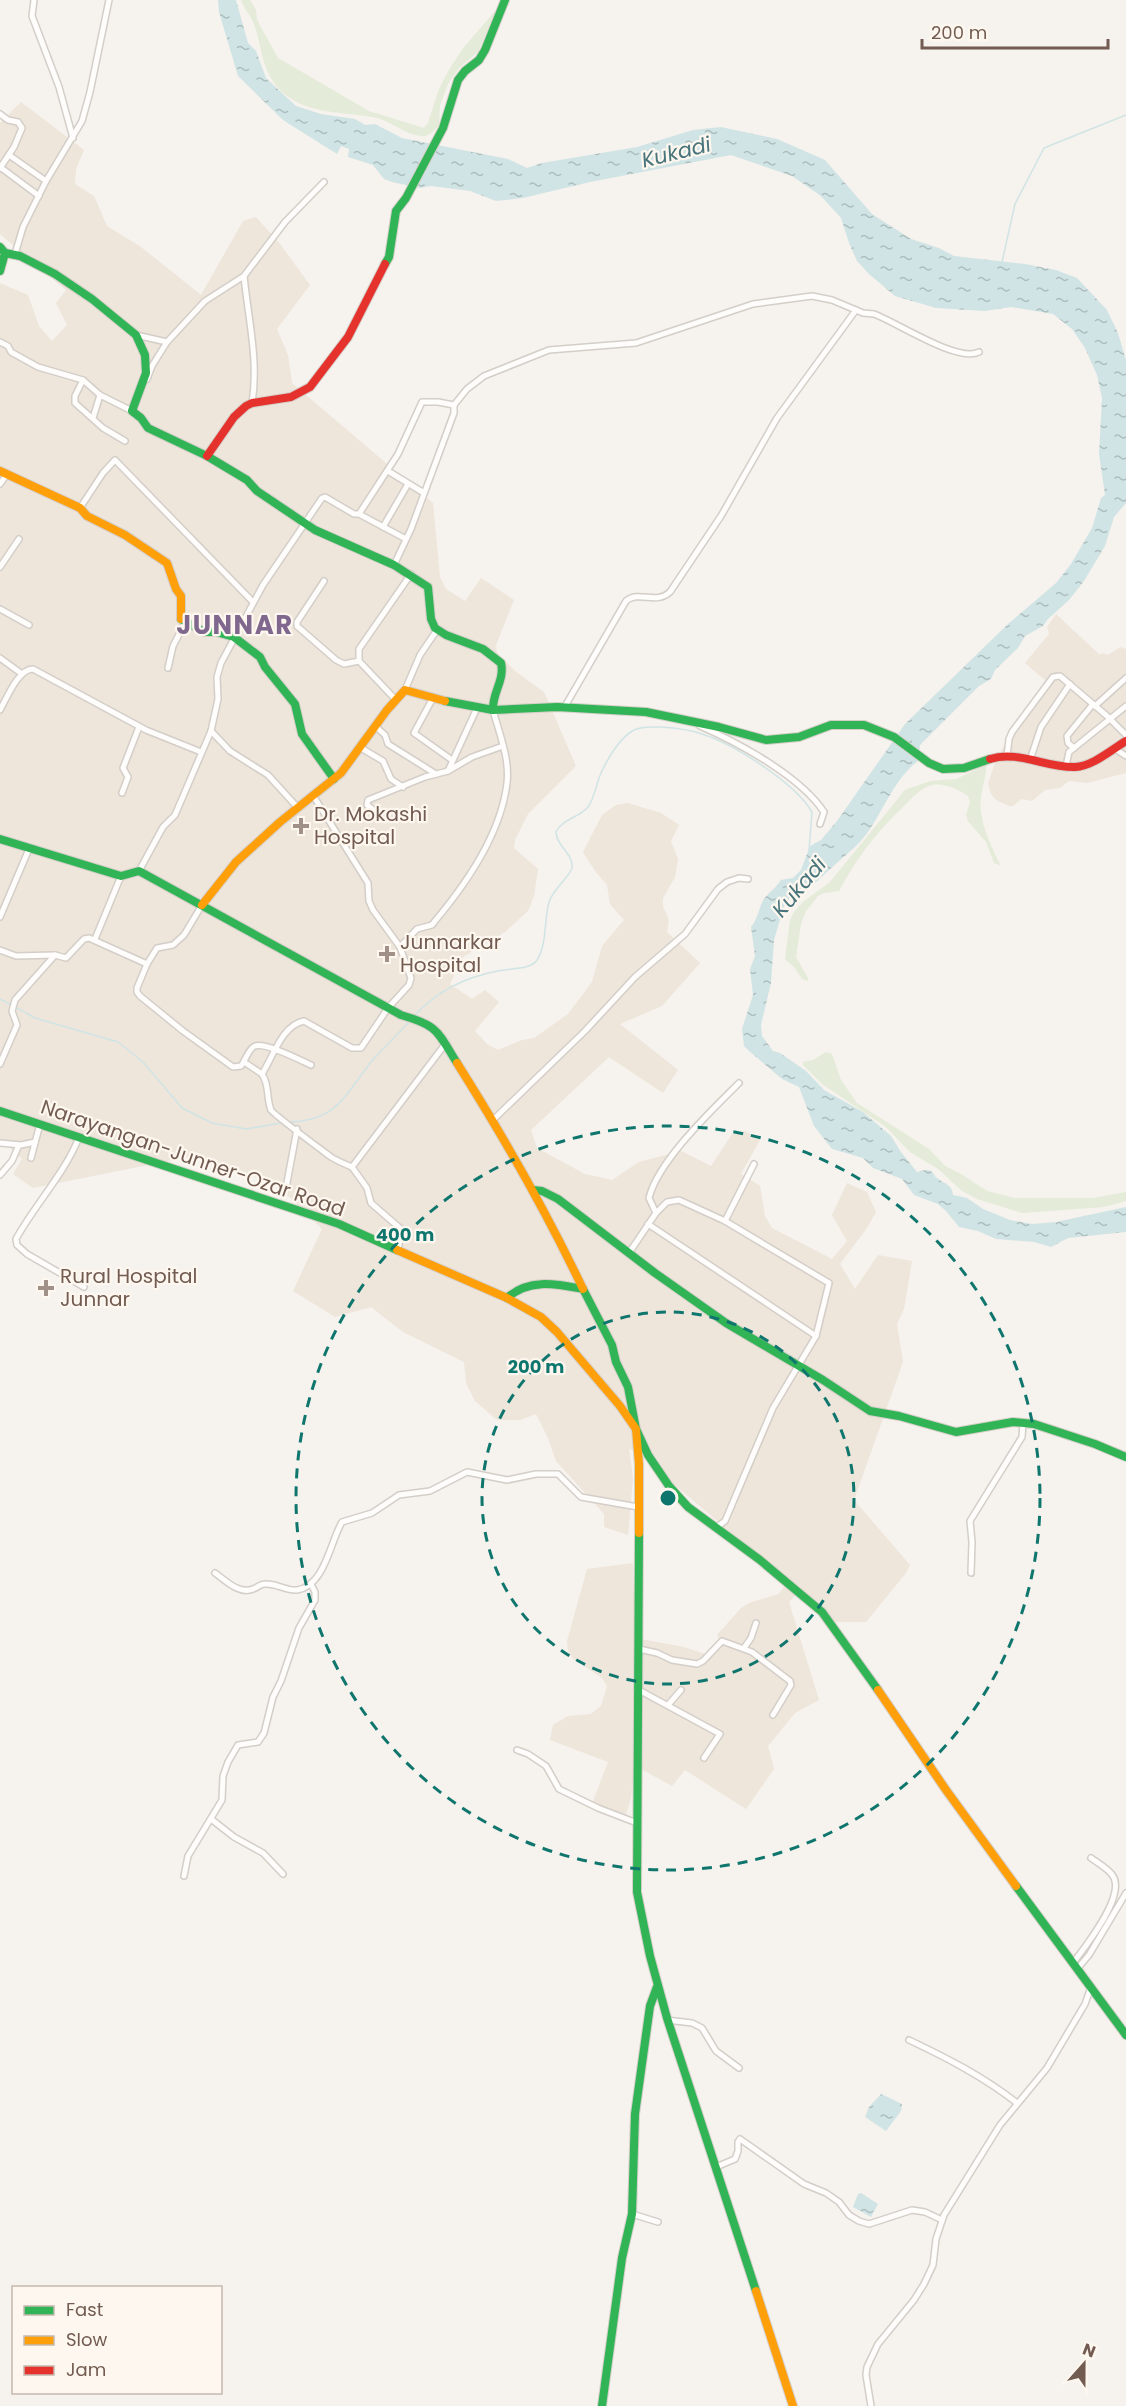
<svg xmlns="http://www.w3.org/2000/svg" width="1126" height="2406" viewBox="0 0 1126 2406" font-family="Poppins,sans-serif">
<defs>
<pattern id="water-ripples" width="26" height="14" patternUnits="userSpaceOnUse" patternTransform="scale(1.5)"><rect width="26" height="14" fill="#d0e4e5"/><path d="M2 4q2-2 4 0t4 0M15 11q2-2 4 0t4 0" fill="none" stroke="#adbcbc"/></pattern>
</defs>
<rect width="100%" height="100%" fill="#f6f2ed"/>
<g fill="#eee5db">
<path d="M21,102L84,150L76,169L75,184L94,196L107,226L141,247L201,295L243,221L256,217L280,244L310,285L277,329L288,355L292,383L433,503L440,577L446,589L465,601L481,578L514,600L496,645L497,653L515,671L544,692L576,766L528,814L515,840L514,848L538,869L534,896L528,911L505,932L463,957L450,984L472,999L485,990L499,1002L475,1031L487,1044L498,1050L522,1040L534,1038L568,1014L592,982L602,946L624,920L610,904L607,885L595,871L583,852L602,815L616,805L628,803L661,813L679,825L671,841L678,859L675,877L663,898V906L669,920L667,932L700,963L662,1006L620,1024L678,1070L663,1093L609,1057L531,1130L537,1148L585,1174L612,1180L639,1162L681,1151L711,1166L732,1134L745,1131L760,1140L741,1174L760,1186L765,1216L772,1228L832,1259L847,1241L832,1215L847,1183L867,1192L876,1212L867,1228L840,1264L855,1289L878,1255L912,1261L904,1309L897,1324L903,1362L854,1500L910,1565L906,1573L866,1622H835L801,1590L789,1602L819,1700L795,1713L768,1746L774,1769L746,1809L685,1770L672,1786L643,1770H634L631,1798L625,1818L592,1804L608,1762L550,1740L553,1725L568,1716L591,1714L601,1706L607,1686L602,1678L573,1659L568,1651L567,1641L587,1569L633,1563L635,1638L684,1647L711,1656L723,1643L717,1635L741,1608L749,1603L779,1594L788,1581L669,1480L656,1457L629,1449L633,1478L628,1535L604,1527V1514L556,1461L548,1438L536,1414L520,1420H497L475,1401L466,1383L464,1362L403,1332L371,1307L335,1317L293,1291L322,1229L277,1185L198,1155L33,1188L13,1174L22,1159L9,1147L0,1145V283L28,295L39,326L52,341L67,325L56,303L66,290L0,234V123Z"/>
<path d="M1056,614L1100,655L1102,653L1108,655L1120,647L1126,649V773L1087,783L1069,781L1060,788L1045,790L1032,801L1021,799L1013,806H1009L996,800L991,794L988,784L995,762L1022,714L1046,681L1025,663L1049,634L1047,627Z"/>
</g>
<g fill="#e4ebd9">
<path d="M241,0H250L256,10L257,20L278,58L369,111L424,128L428,123L439,89L450,68L464,47L496,10L478,52L459,68L448,84L440,105L439,125C434,132 428,137 420,136C405,134 392,122 377,118C345,111 308,116 281,91C261,71 263,49 254,24C251,16 244,9 241,0Z"/>
<path d="M986,765C987,774 982,787 981,797C978,820 991,846 1001,866L994,863L986,842L968,821L966,815L970,802L968,796C959,789 940,781 929,786C917,791 909,801 900,810C875,834 856,859 839,891L824,893L818,896L806,911L801,924L796,957L808,978V981L802,979L795,968L785,959L790,920L794,912L803,902L830,882L905,790L930,781L956,779Z"/>
<path d="M826,1052L832,1054L841,1080L857,1103L929,1149L945,1166L961,1174L987,1191L1015,1198H1093L1126,1192V1201L1104,1207L1022,1213L977,1199L962,1191L938,1169L910,1152L886,1127L822,1084L803,1065V1062L813,1060Z"/>
</g>
<g fill="url(#water-ripples)">
<path d="M218,0H236L248,43L256,51L266,78L296,106L321,114L355,119L365,125L375,124L402,138L508,159L527,168L542,163L637,147L693,130L721,127L777,139L825,160L872,214L911,239L939,248L954,256L1025,264L1056,270L1077,278L1107,310L1118,333L1126,360V503L1114,517L1105,546L1084,581L1069,600L1048,619L1043,626L1025,636L1018,648L995,670L991,679L979,686L920,745L918,761C895,778 884,809 868,832C859,845 849,852 838,862C825,873 814,886 799,895L793,894L784,906L774,940L771,983L761,1025L762,1036L773,1051L780,1053L806,1071L824,1090L863,1112L891,1136L901,1152L917,1172C920,1172 923,1170 926,1170C933,1169 933,1175 937,1178C944,1184 952,1184 953,1195L967,1198L983,1209L1010,1220L1032,1224L1056,1222L1126,1207V1232L1068,1238L1051,1247L1034,1242L996,1239L978,1231L959,1227L946,1211L938,1204L914,1195L902,1179L873,1168L863,1158L832,1149L814,1126L799,1087L782,1079L749,1051L744,1046L742,1029L753,995L750,969L755,956L751,927C759,917 759,906 764,899C769,892 776,888 781,880L793,878L801,870L810,846L821,840L837,821L905,724L1008,624L1056,583L1071,564L1092,528L1101,498L1105,495L1099,454L1102,398L1097,375L1085,348L1072,329L1053,314L1011,307L985,311L936,308L895,296L869,274L857,261L849,243L841,218L821,196L792,176L731,155L590,182L523,198L496,201L470,191L431,186L420,188L392,182L384,179L373,165L348,157L349,149L341,146L337,154L283,120L238,76L219,12Z"/>
<path d="M881,2094L902,2104L901,2111L886,2131L865,2117L869,2107Z"/>
<path d="M861,2193L878,2204L871,2217L853,2207L858,2194Z"/>
</g>
<g fill="none" stroke-linecap="round" stroke-linejoin="round">
<g stroke="#d0e4e5" stroke-width="1.5">
<path d="M1002,262L1015,204L1044,148L1126,115"/>
<path d="M0,999L35,1018L118,1042L143,1062L182,1108L212,1123L246,1129L281,1123"/>
<path d="M414,1016C437,991 465,977 498,971C509,968 531,970 537,960C547,945 544,920 549,902C553,889 571,875 572,868C574,854 556,846 556,832C563,818 579,818 588,807C595,797 596,784 601,773C608,758 620,738 634,730C642,726 653,727 661,727C676,728 688,729 702,734C734,744 795,783 812,812L809,850"/>
<path d="M289,1122C338,1120 344,1096 371,1062C383,1048 397,1035 409,1022"/>
</g>
<g stroke="#d3cec8" stroke-width="8">
<g id="street">
<path d="M34,0L32,16L59,87L73,138"/>
<path d="M0,114L8,120L18,122L22,128L14,147L0,168"/>
<path d="M9,155L46,181"/>
<path d="M0,167L39,196"/>
<path d="M15,254L23,227L46,181L82,121L90,92L109,0"/>
<path d="M244,276L285,222L324,182"/>
<path d="M136,335L167,342L205,301L244,276C248,318 259,361 252,403"/>
<path d="M0,342L8,346L11,352L38,367L83,380"/>
<path d="M147,379L152,366L167,342"/>
<path d="M93,418L100,395"/>
<path d="M125,441L103,428L75,403V396L83,380L100,395L132,411"/>
<path d="M388,471L424,493"/>
<path d="M0,484L7,474"/>
<path d="M80,508L103,473L115,460L253,602"/>
<path d="M359,514L406,539"/>
<path d="M383,527L408,484"/>
<path d="M394,565L411,529L454,413V405"/>
<path d="M0,567L19,539"/>
<path d="M324,581L297,622V626L336,660L344,664L359,661"/>
<path d="M0,609L29,625"/>
<path d="M0,658L22,674"/>
<path d="M168,668L173,646L186,621"/>
<path d="M405,690L420,655L437,630"/>
<path d="M433,698L414,733L452,760"/>
<path d="M395,699L359,661V649L411,574"/>
<path d="M1095,706L1126,678"/>
<path d="M564,708L626,601C639,590 656,605 670,592L721,516L777,418L856,310"/>
<path d="M0,710C7,698 18,669 33,669L146,730L201,752"/>
<path d="M375,726L385,735L388,744L436,774"/>
<path d="M700,726C739,743 800,776 824,812L820,824"/>
<path d="M211,731L230,751L268,775L298,808"/>
<path d="M361,748L383,761L391,779L403,787"/>
<path d="M1074,748L1068,743L1067,736L1093,704"/>
<path d="M1115,749L1126,756"/>
<path d="M1007,756L1009,739L1012,732L1053,677L1060,676L1107,716L1126,735"/>
<path d="M1030,760L1041,727L1070,684"/>
<path d="M1066,766L1069,752L1126,706"/>
<path d="M448,771L477,708"/>
<path d="M122,793L128,777L123,768L139,727"/>
<path d="M381,816L367,805L368,800L425,777L448,771L472,757L503,746"/>
<path d="M139,871L163,827L175,815L211,731L218,699L217,677L221,663L263,585L322,498L325,497L354,514H359L398,454L422,402H438L454,405L467,389L484,376L549,350L636,343L753,304L812,296L832,300L863,313L874,314C898,323 958,363 979,352"/>
<path d="M0,917L29,849"/>
<path d="M95,939L121,876"/>
<path d="M400,947L417,929L432,925L435,921C467,883 501,834 507,783C510,759 499,733 493,710"/>
<path d="M0,950L16,956L55,955"/>
<path d="M147,964L137,988V992L140,996L183,1031L233,1067L241,1066C245,1061 249,1048 255,1046C265,1042 300,1060 311,1065"/>
<path d="M244,1062L262,1074C273,1057 282,1025 304,1021L352,1048H361L388,1008L409,985L411,978L400,947L373,910L369,901L368,883L314,797"/>
<path d="M0,1064L17,1025L12,1011L15,1000L55,955L66,958L84,939L89,938L147,964L157,948L173,945L184,935L202,905"/>
<path d="M262,1074C270,1086 266,1098 271,1110C273,1114 323,1151 331,1157C337,1161 345,1164 352,1167"/>
<path d="M493,1120L585,1031L635,977L685,934L718,889L727,882L739,878L748,879"/>
<path d="M79,1137C67,1170 34,1206 16,1239L17,1245L27,1254L84,1287"/>
<path d="M0,1143L21,1145L35,1142"/>
<path d="M31,1158L40,1124"/>
<path d="M0,1175L12,1161L19,1145"/>
<path d="M286,1188L297,1129"/>
<path d="M656,1213L667,1202L679,1200L725,1221L829,1283L816,1336L773,1408L725,1521L717,1527"/>
<path d="M725,1221L754,1164"/>
<path d="M648,1224L816,1336"/>
<path d="M398,1249L402,1230L371,1203L367,1188L352,1167L446,1043"/>
<path d="M629,1253L656,1213L649,1198C658,1161 712,1110 739,1083"/>
<path d="M215,1573C225,1580 239,1595 253,1589C257,1588 260,1584 265,1584C276,1583 286,1591 297,1590C325,1586 330,1542 342,1522L372,1513L399,1495L430,1491L467,1472L507,1480L536,1474H558L581,1497L638,1507"/>
<path d="M971,1573L972,1542L970,1521L1022,1437L1023,1423"/>
<path d="M744,1648L751,1638L756,1623"/>
<path d="M639,1649L657,1653L672,1660L697,1664L703,1661L722,1641L752,1652L790,1681L791,1685L773,1715"/>
<path d="M637,1689L720,1734L704,1758"/>
<path d="M668,1705L681,1690"/>
<path d="M517,1750L528,1754L546,1766L559,1789L598,1808L637,1823"/>
<path d="M211,1819L234,1837L263,1853L283,1874"/>
<path d="M184,1876L188,1856L222,1800L223,1776L228,1762L238,1745L258,1742L264,1733L273,1697L281,1681L299,1628L315,1600V1592L311,1584"/>
<path d="M1073,1963C1085,1947 1126,1896 1113,1876C1109,1869 1098,1863 1091,1858"/>
<path d="M1078,1968L1089,1955L1126,1893"/>
<path d="M667,2020L692,2023L702,2028L716,2051L739,2068"/>
<path d="M909,2040C947,2058 984,2077 1017,2103"/>
<path d="M716,2167L735,2159L738,2151V2142L740,2139L804,2184L826,2193L839,2202L849,2215L859,2221L869,2224L912,2210L925,2212L942,2220"/>
<path d="M632,2214L658,2222"/>
<path d="M871,2406L866,2375L867,2367L878,2344L914,2300L924,2284L933,2265L936,2239L944,2215L1000,2125L1047,2068L1085,2004L1091,1987"/>
</g>
</g>
<g stroke="#d5cfca" stroke-width="10">
<g id="fast">
<path d="M0,247L5,253L0,271"/>
<path d="M5,253L20,256L55,274L92,299L136,335L145,355L146,373L132,411L141,418L148,428L207,456L247,480L257,491L315,530L394,565L428,587L431,619L435,628L446,635L483,649L501,663C505,680 492,693 493,710"/>
<path d="M385,264L389,257L396,211L406,198L443,128L458,80L465,71L479,60L485,50L505,0"/>
<path d="M181,619L204,632H216L234,637L260,657L265,667L295,704L302,734L334,779"/>
<path d="M445,701L493,710L557,707L646,712L719,727L766,740L799,737L831,725H864L894,737L929,763L943,769L964,768L990,759"/>
<path d="M0,839L121,876L139,871L401,1015C439,1026 437,1031 457,1063"/>
<path d="M0,1111L339,1224L397,1250"/>
<path d="M533,1190L542,1191L558,1199L655,1273L726,1323L823,1380L870,1411L899,1416L956,1432L1013,1422L1034,1424L1095,1444L1126,1457"/>
<path d="M507,1298C529,1278 556,1284 583,1289L612,1345L616,1362L628,1387L636,1429L648,1455L669,1486L688,1507L760,1560L822,1612L878,1690"/>
<path d="M639,1533L637,1892L650,1956L667,2018L756,2291"/>
<path d="M1016,1886L1126,2035"/>
<path d="M602,2406L622,2258L632,2214L635,2114L650,2006L657,1987"/>
</g>
</g>
<g stroke="#d5cfca" stroke-width="10">
<g id="slow">
<path d="M0,471L80,508L87,516L125,535L167,563L176,589L181,596V619"/>
<path d="M202,905L236,862L280,822L341,773L387,710L405,690L445,701"/>
<path d="M457,1063C503,1136 546,1211 583,1289"/>
<path d="M397,1250L507,1298L541,1317L557,1332L620,1406L636,1429L639,1464V1533"/>
<path d="M878,1690L946,1790L1016,1886"/>
<path d="M756,2291L793,2406"/>
</g>
</g>
<g stroke="#d5cfca" stroke-width="10">
<g id="jam">
<path d="M207,456L234,417L246,406L252,403L291,397L310,387L348,337L385,264"/>
<path d="M990,759C1018,750 1047,768 1075,767C1093,766 1111,750 1126,741"/>
</g>
</g>
<use href="#street" stroke="#fefdfc" stroke-width="5"/>
<use href="#fast" stroke="#30b455" stroke-width="8"/>
<use href="#slow" stroke="#ff9f0a" stroke-width="8"/>
<use href="#jam" stroke="#e5322d" stroke-width="8"/>
</g>
<g fill="none" stroke="#0f766e" stroke-width="3" stroke-dasharray="10 8">
<circle cx="668" cy="1498" r="186"/>
<circle cx="668" cy="1498" r="372"/>
</g>
<g fill="#a09087" stroke="#fdf7ef" stroke-width="2">
<path d="M298 817h6v6h6v6h-6v6h-6v-6h-6v-6h6z"/>
<path d="M384 945h6v6h6v6h-6v6h-6v-6h-6v-6h6z"/>
<path d="M43 1279h6v6h6v6h-6v6h-6v-6h-6v-6h6z"/>
</g>
<g text-anchor="middle" dominant-baseline="central" stroke-width="4.5" stroke-linejoin="round" paint-order="stroke">
<g font-size="20" fill="#725b50" stroke="#fdf7ef" text-anchor="start">
<text x="314" y="814">Dr. Mokashi<tspan x="314" dy="23">Hospital</tspan></text>
<text x="400" y="942">Junnarkar<tspan x="400" dy="23">Hospital</tspan></text>
<text x="60" y="1276">Rural Hospital<tspan x="60" dy="23">Junnar</tspan></text>
</g>
<g font-size="20" fill="#725b50" stroke="#fdf7ef">
<text transform="translate(193 1158) rotate(19)">Narayangan-Junner-Ozar Road</text>
</g>
<g font-size="21" font-style="italic" fill="#48747b" stroke="#fdf7ef">
<text transform="translate(676 152) rotate(-14)">Kukadi</text>
<text transform="translate(799 887) rotate(-50)">Kukadi</text>
</g>
<g font-size="26" font-weight="bold" letter-spacing="1.5" fill="#7f678d" stroke="#fdf7ef">
<text x="235" y="625">JUNNAR</text>
</g>
</g>
<circle cx="668" cy="1498" r="9" fill="#0f766e" stroke="#fdf7ef" stroke-width="3"/>
<g font-size="18" text-anchor="middle" font-weight="bold" fill="#0f766e" stroke="#fdf7ef" stroke-width="4.5" stroke-linejoin="round" paint-order="stroke">
<text x="405" y="1241">400 m</text>
<text x="536" y="1373">200 m</text>
</g>
<rect x="12" y="2286" width="210" height="108" fill="#fdf7ef" stroke="#c5b9af" stroke-width="1.5"/>
<rect x="24" y="2306" width="30" height="9" fill="#30b455" stroke="#c5b9af" stroke-width="1.5"/>
<text x="66" y="2316" font-size="18" fill="#725b50">Fast</text>
<rect x="24" y="2336" width="30" height="9" fill="#ff9f0a" stroke="#c5b9af" stroke-width="1.5"/>
<text x="66" y="2346" font-size="18" fill="#725b50">Slow</text>
<rect x="24" y="2366" width="30" height="9" fill="#e5322d" stroke="#c5b9af" stroke-width="1.5"/>
<text x="66" y="2376" font-size="18" fill="#725b50">Jam</text>
<g transform="translate(1084 2364) rotate(21)" stroke="#fdf7ef" stroke-width="4.5" paint-order="stroke">
<path d="M0-4.5L10 22L0 15L-10 22Z" fill="#725b50"/>
<text y="-9" font-size="16" font-weight="bold" text-anchor="middle" fill="#725b50">N</text>
</g>
<path d="M922 39v9h186v-9" fill="none" stroke="#725b50" stroke-width="3"/>
<text x="931" y="39" font-size="18" fill="#725b50" stroke="#fdf7ef" stroke-width="4.5" paint-order="stroke">200 m</text>
</svg>
